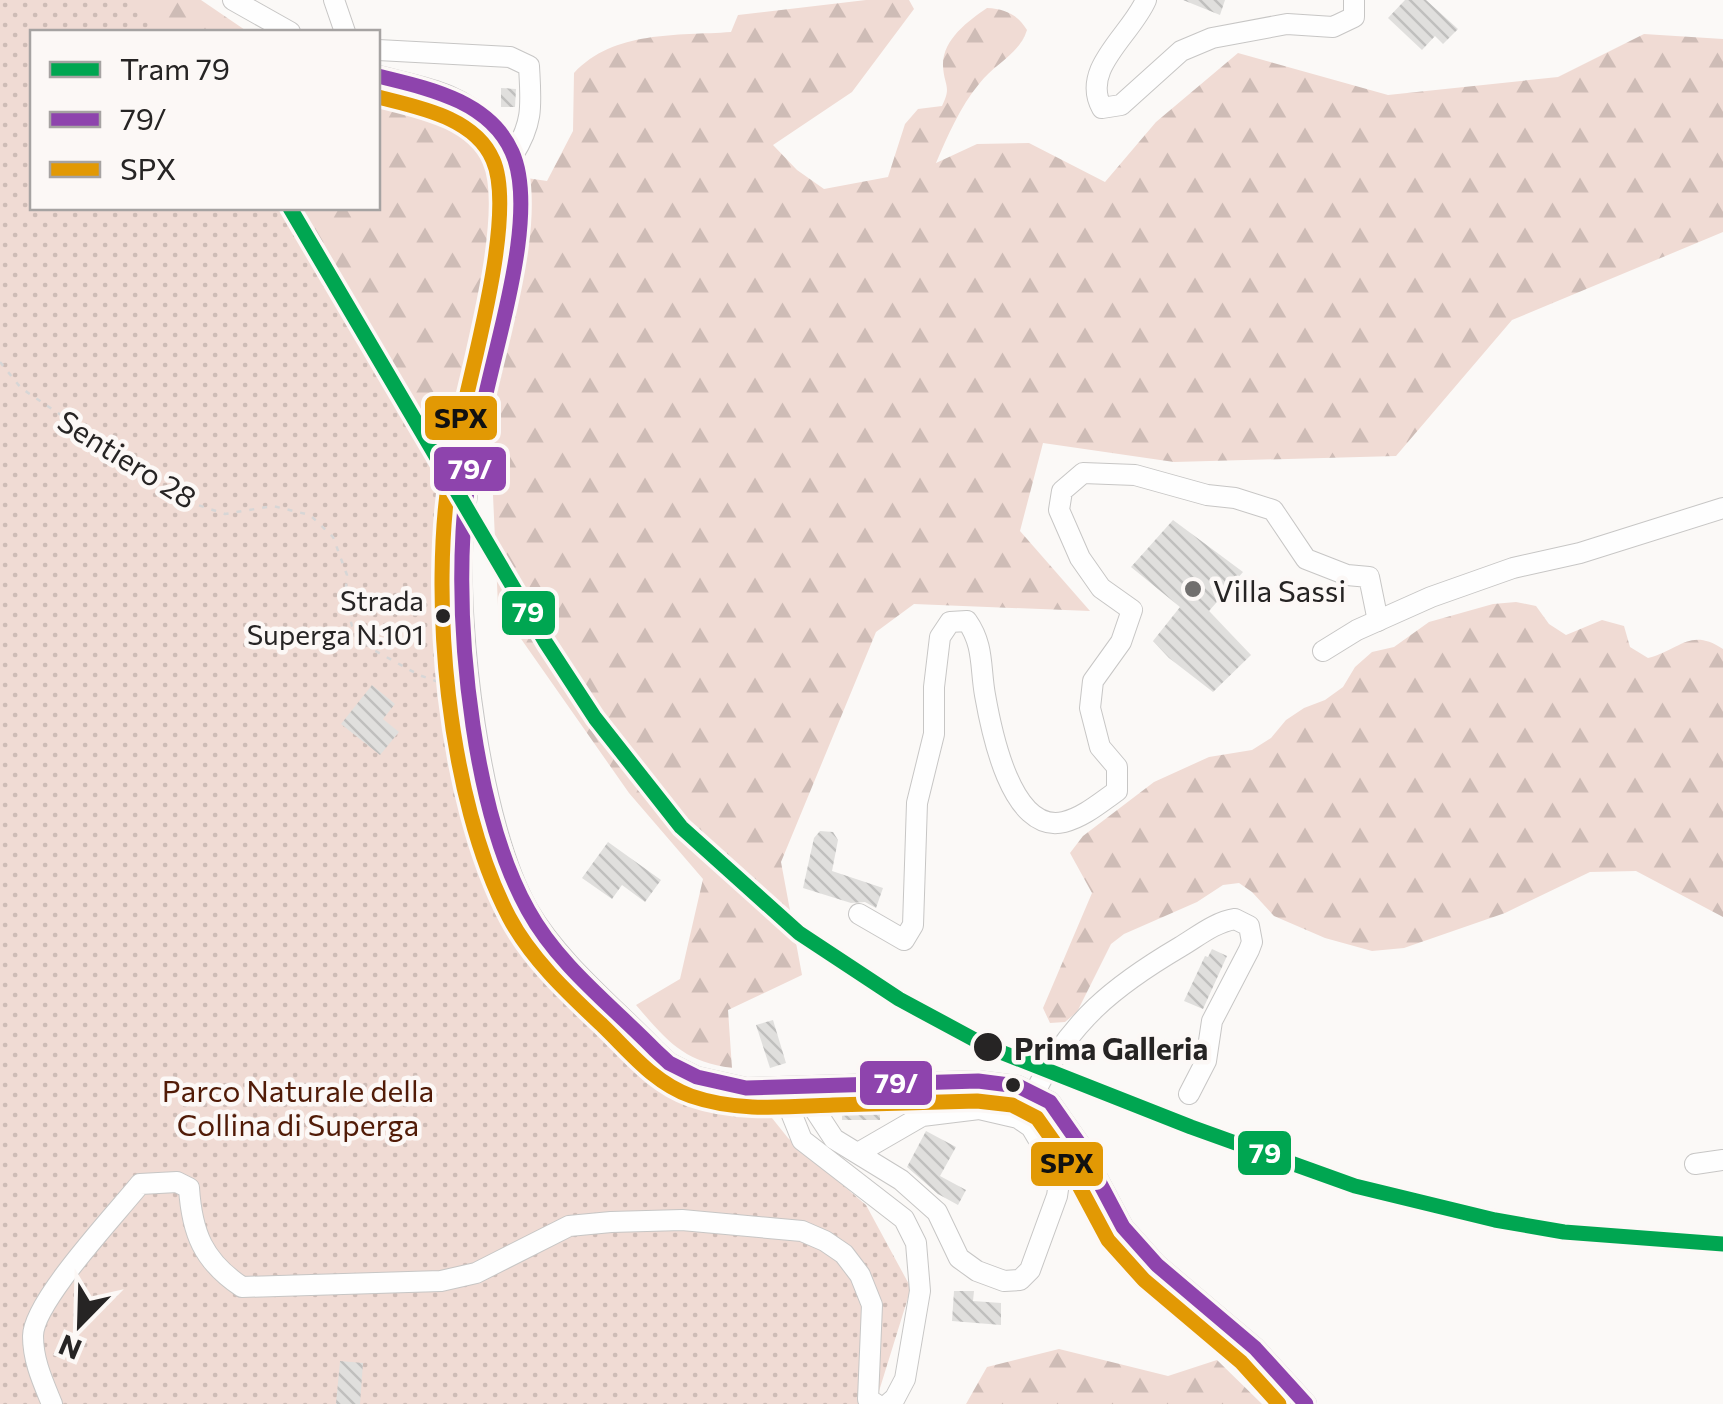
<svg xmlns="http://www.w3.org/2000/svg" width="1723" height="1404" viewBox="0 0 1723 1404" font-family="Commissioner,sans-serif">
<defs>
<pattern id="forest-firs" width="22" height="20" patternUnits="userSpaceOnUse" patternTransform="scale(2.5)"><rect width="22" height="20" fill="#f0dbd4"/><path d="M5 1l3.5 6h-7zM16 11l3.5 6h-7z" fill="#cebcb6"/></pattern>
<pattern id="park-dots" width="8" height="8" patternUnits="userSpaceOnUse" patternTransform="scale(2.5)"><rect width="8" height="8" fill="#f0dbd4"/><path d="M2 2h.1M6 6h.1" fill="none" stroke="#cebcb6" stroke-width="1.8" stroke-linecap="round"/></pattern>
<pattern id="building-back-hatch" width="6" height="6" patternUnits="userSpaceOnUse" patternTransform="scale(2.5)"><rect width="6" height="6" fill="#e0dfdd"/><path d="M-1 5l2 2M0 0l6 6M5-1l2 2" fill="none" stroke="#c0bfbe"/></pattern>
</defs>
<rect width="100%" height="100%" fill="#fbf9f7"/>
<g fill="url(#forest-firs)">
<path d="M0,0H201L248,32H32V208H378V95L435,109L476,133L506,175L547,181L573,131L574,73C614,30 677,36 731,32L738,15L866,0H909L914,9L852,92L773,145L797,170L824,189L888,177L905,124L918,109L942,106C952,86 944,86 943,66C942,40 968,21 987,8C1005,9 1017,14 1027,30C1019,55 995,63 979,84C960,107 948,135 936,163L977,144L1029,143L1105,182L1156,122L1238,53L1388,95L1558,77L1644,34L1723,39V232L1512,320L1396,456L1174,462L1043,443L1020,531L1090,611L914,604L876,632L781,862L802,975L728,1010L732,1068C683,1061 668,1042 636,1005L680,979L703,879L629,793L498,606L492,473L443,523L372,577L507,907L646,1075L726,1097L766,1098L771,1136L0,1203Z"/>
<path d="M1516,602L1536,606L1549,624L1566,635L1602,620L1624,626L1630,647L1648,658C1680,650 1690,627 1723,649V917L1636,871L1590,872L1505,913L1404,948L1372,951L1325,938L1274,916L1252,892L1239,883L1223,885L1197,902L1124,934L1111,944L1077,1012L1065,1022L1050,1023L1043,1008L1092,893L1070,853L1083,836L1154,782L1209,757L1252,750L1271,738L1286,720L1304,708L1325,700L1343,687L1355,667L1372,652L1394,647L1429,622L1493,604Z"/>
<path d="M1059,1349L1168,1376L1217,1360L1262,1404H966L987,1367Z"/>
</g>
<path fill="url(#park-dots)" d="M0,0H130L160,32H32V208H284L336,291L454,509L461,740L501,860L528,917L654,1064L756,1098L788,1138L866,1205L911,1288L875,1404H0Z"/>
<g fill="url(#building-back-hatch)">
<path d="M1183,0H1225L1220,15Z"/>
<path d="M1405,0H1426L1458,29L1443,44L1435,36L1422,50L1388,18Z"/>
<path d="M501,88L516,89L515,107H501Z"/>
<path d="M1173,520L1243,572L1209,611L1251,655L1213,692L1169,658L1153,641L1180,607L1131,567Z"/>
<path d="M372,685L395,704L383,719L399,732L380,755L341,724Z"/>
<path d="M820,831L833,832L838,840L832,871L883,888L876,908L865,902L851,903L803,888L814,838Z"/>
<path d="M608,842L661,880L645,902L622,885L612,899L582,878Z"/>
<path d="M1212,949L1227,956L1203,1009L1184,1001L1205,956L1208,957Z"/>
<path d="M773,1020L786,1063L770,1068L756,1025Z"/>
<path d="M880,1098V1120H842V1099Z"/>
<path d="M926,1131L956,1147L940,1176L966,1190L958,1205L938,1194L907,1167Z"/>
<path d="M954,1291H974L973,1301L1001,1303V1325L952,1321Z"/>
<path d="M340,1361L363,1363L360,1404H336Z"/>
</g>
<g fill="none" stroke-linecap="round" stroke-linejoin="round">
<g stroke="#c7c6c5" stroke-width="22">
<g id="minor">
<path d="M233,0L290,32"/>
<path d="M334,0L345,32"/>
<path d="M1146,0C1131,35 1080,69 1102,108L1121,105L1181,51L1212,38L1287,24L1333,27L1354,17V0"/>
<path d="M378,50L510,57L529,66C531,104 534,122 513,155"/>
<path d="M378,76C423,88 459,91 493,127C501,135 511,147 514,158C532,229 500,326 485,397C476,441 466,487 463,532C456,628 480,826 528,910C559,963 613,1006 655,1050L669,1063L697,1077L746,1088L978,1081L1018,1086L1050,1102L1078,1142L1123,1227L1157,1265L1255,1348L1306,1404"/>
<path d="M1323,651L1357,630L1431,597L1513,568L1580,553L1723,508"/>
<path d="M859,914L904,940L913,925L917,803L934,734V687L940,637L950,622L967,621C984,645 980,667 985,695C991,729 1011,835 1064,822C1084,817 1101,802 1117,791V767L1100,747L1090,708L1093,681L1121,642L1132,610L1101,588L1080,558L1059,510L1062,491L1083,473L1135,475L1207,495L1235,498L1273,510L1306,559L1347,575L1369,577L1378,621"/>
<path d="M787,1088L811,1104L834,1139L901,1180L937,1212L959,1258L977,1271L1004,1281L1020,1280L1030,1270L1057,1196L1060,1176L1031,1127L1018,1118L979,1109L922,1116L858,1153"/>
<path d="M787,1088L790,1110L802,1140L904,1219L916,1243L920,1291L905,1379L895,1398L888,1404"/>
<path d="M1035,1092C1070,1021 1114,986 1180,947C1197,937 1215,922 1235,919L1249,926L1252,942L1249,950L1212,1021L1206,1061L1189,1094"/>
<path d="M1695,1164L1723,1160"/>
<path d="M52,1404C43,1382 33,1361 33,1336C33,1302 116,1214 140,1184L177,1182L189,1188C192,1233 203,1261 242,1287L441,1281L476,1273L569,1226L611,1222L682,1220L802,1231L825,1241L844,1254L860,1275L872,1305L868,1399L876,1404"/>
</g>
</g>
<path stroke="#d7d6d6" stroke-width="2.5" stroke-dasharray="5 8" stroke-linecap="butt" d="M0,362L21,388L189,502L225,514L273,506L310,515L333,537L347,575L345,599L352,626L370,648L419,675L450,686"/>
<use href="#minor" stroke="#fefefe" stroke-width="20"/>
<g stroke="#fcf8f6" stroke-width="22">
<path id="bus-1" d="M378,76C426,88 489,100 512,152C536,205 505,313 492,368C479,422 466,477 463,532C457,642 474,813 528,910C558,965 612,1006 655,1050L669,1063L697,1077L746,1088L978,1081L1018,1086L1050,1102L1078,1142L1123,1227L1157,1265L1255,1348L1306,1404"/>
</g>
<g stroke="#fcf8f6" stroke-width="22">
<path id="bus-2" d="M378,97C417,107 475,117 493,160C519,219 463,396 451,465C429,596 447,798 509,917C531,959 569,994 603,1026C630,1052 654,1083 691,1096C737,1112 785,1107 833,1105C881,1104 929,1102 977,1101L1012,1105L1037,1118L1061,1152L1108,1240L1144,1280L1241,1362L1279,1404"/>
</g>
<use href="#bus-1" stroke="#8e44ad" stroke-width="15"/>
<use href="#bus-2" stroke="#e29904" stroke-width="15"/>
<g stroke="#fcf8f6" stroke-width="22">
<path id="tram-1" d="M290,208L546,643L595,718L681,827L799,933L899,999L988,1047L1191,1127L1355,1186L1495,1220L1564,1232L1723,1244"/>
</g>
<use href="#tram-1" stroke="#00a651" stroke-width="15"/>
</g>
<circle fill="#716f6e" stroke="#fcf8f6" stroke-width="4" cx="1193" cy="589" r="10"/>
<g fill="#262424" stroke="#fcf8f6" stroke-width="4">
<circle cx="443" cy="616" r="9"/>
<circle cx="988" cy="1047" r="16"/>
<circle cx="1013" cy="1085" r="9"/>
</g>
<g text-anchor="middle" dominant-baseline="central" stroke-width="9" stroke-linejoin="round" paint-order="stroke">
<g font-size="28" fill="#262424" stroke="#fcf8f6" text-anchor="end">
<text x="424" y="600">Strada<tspan x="424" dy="34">Superga N.101</tspan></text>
</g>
<g font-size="30" fill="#262424" stroke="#fcf8f6">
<text transform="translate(128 458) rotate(32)">Sentiero 28</text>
</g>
<g font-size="30" fill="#262424" stroke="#fcf8f6" text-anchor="start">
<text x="1213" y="589">Villa Sassi</text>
</g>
<g font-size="30" font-weight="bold" fill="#262424" stroke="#fcf8f6" text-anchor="start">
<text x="1014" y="1047">Prima Galleria</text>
</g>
<g font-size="30" fill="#511b07" stroke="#fcf8f6">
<text x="298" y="1089">Parco Naturale della<tspan x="298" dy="34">Collina di Superga</tspan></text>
</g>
</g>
<g stroke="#fcf8f6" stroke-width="4">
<rect x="423" y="394" width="76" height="48" rx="10" fill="#e29904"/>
<rect x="432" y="445" width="76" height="48" rx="10" fill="#8e44ad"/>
<rect x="500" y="589" width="57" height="48" rx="10" fill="#00a651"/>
<rect x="858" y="1059" width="76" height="48" rx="10" fill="#8e44ad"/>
<rect x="1236" y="1129" width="57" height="48" rx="10" fill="#00a651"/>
<rect x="1029" y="1140" width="76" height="48" rx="10" fill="#e29904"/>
</g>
<g font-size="28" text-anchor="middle" font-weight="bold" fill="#fff">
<text x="470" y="479">79/</text>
<text x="528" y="622">79</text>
<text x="896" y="1093">79/</text>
<text x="1265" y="1163">79</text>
</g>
<g font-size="28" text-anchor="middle" font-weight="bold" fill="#111">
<text x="461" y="428">SPX</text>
<text x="1067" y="1173">SPX</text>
</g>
<rect x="30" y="30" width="350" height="180" fill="#fcf8f6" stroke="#a6a3a2" stroke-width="2.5"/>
<rect x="50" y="62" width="50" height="15" fill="#00a651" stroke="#a6a3a2" stroke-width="2.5"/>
<text x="120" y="80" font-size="30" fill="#262424">Tram 79</text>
<rect x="50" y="112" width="50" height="15" fill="#8e44ad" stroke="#a6a3a2" stroke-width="2.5"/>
<text x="120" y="130" font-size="30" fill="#262424">79/</text>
<rect x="50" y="162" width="50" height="15" fill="#e29904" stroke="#a6a3a2" stroke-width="2.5"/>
<text x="120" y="180" font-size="30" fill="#262424">SPX</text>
<g transform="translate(80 1324) rotate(203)" stroke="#fcf8f6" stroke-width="8" paint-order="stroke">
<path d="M0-8L18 38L0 25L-18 38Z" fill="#262424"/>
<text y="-15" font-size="28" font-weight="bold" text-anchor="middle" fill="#262424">N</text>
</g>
</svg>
